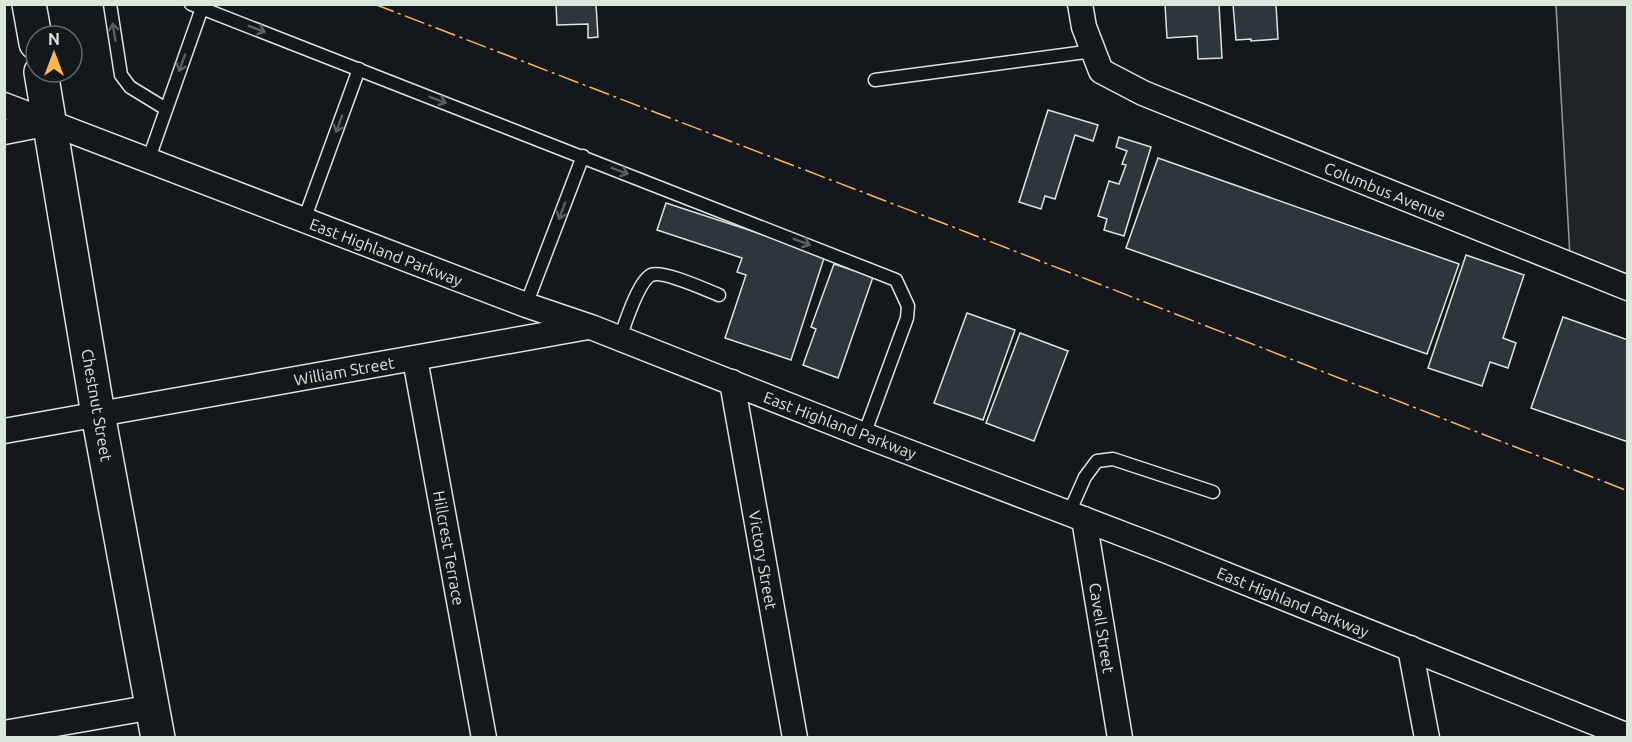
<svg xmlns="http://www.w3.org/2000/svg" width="1632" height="742" viewBox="0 0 1632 742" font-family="Ubuntu,sans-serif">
<rect width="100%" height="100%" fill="#14181c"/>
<path fill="#202428" stroke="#939e99" stroke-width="1.5" d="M1556,5H1627V280L1570,257Z"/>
<g fill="#2c363c" stroke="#d8e6dc" stroke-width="1.5">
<path d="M556,4H596L598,37L588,38V24L557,25Z"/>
<path d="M1165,4H1219L1222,58L1198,59L1197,36L1167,38Z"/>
<path d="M1233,4H1276L1278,39L1251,41V39L1236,40Z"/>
<path d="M1048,110L1098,125L1093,141L1075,135L1055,199L1045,196L1041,209L1019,202Z"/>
<path d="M1119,137L1151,147L1124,236L1104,230L1107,219L1098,216L1109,181L1119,184L1126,165L1122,164L1127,151L1116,147Z"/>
<path d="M1158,158L1459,264L1427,354L1126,248Z"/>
<path d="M666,203L825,255L791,360L725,338L746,275L737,272L742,258L657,230Z"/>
<path d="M1466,255L1524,275L1503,338L1516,343L1508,368L1490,362L1482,386L1428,368Z"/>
<path d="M834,264L873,277L838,378L803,365L816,329L811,327Z"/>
<path d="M967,313L1015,330L983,420L934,403Z"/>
<path d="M1563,317L1628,340V442L1531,408Z"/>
<path d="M1020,333L1068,351L1034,441L986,423Z"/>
</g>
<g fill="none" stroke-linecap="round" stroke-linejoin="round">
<g stroke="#d8e6dc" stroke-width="15">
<g id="lane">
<path d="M110,4L121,75L130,87L166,109"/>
<path d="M191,4L896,280L908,306L907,318L864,435"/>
<path d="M875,80L1093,51"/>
<path d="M148,161L202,8"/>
<path d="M304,220L359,69"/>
<path d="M526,305L583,156"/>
<path d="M620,338C625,324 638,282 651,275C663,270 706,290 719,295"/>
<path d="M1069,513L1085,477L1097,461L1113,459L1213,492"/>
</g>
</g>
<g stroke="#d8e6dc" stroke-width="27">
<g id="street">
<path d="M1080,4L1084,27L1101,71L1143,93L1628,288"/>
<path d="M4,105L526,305L591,327L864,435L1167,551L1628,736"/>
<path d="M4,132L50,123"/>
<path d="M415,359L484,738"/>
<path d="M732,382L795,738"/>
<path d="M4,431L588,327"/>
<path d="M1084,519L1120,738"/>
<path d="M1410,648L1427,738"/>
<path d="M4,733L153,707"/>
</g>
</g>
<g stroke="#d8e6dc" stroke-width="36">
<g id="secondary">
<path d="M29,4L36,43"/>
<path d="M41,72L98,414L158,738"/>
</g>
</g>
<use href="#lane" stroke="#14181c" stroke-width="12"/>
<use href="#street" stroke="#14181c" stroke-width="24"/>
<use href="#secondary" stroke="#14181c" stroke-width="33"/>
<path stroke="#ffb74d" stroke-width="1.5" stroke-dasharray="21 4.5 3 4.5" stroke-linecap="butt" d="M374,4L966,232L1628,491"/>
</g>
<defs><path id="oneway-shaft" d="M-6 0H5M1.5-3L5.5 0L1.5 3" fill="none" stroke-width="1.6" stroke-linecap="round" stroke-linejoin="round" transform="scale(1.5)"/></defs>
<g stroke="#59605f">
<use href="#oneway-shaft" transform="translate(257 29) rotate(21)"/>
<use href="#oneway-shaft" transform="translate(114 32) rotate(-99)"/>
<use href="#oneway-shaft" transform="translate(182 63) rotate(110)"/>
<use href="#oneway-shaft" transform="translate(438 100) rotate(21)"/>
<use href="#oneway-shaft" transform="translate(339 124) rotate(110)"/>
<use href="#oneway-shaft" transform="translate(620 171) rotate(21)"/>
<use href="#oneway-shaft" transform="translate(562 211) rotate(111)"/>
<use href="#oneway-shaft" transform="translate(802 242) rotate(21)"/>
</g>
<g text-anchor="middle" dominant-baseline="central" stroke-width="4.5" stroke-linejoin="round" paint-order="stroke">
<g font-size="16" fill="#d8e6dc" stroke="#14181c">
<text transform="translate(1385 191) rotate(22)">Columbus Avenue</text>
<text transform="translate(386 252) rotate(21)">East Highland Parkway</text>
<text transform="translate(344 371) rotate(-10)">William Street</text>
<text transform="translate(97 405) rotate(80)">Chestnut Street</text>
<text transform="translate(840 425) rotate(21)">East Highland Parkway</text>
<text transform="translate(449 548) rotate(80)">Hillcrest Terrace</text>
<text transform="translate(763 560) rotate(80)">Victory Street</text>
<text transform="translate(1293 602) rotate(22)">East Highland Parkway</text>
<text transform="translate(1102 628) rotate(81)">Cavell Street</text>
</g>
</g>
<rect width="1632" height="742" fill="none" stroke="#d8e6dc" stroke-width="12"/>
<g transform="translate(54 54)"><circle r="28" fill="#14181c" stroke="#626a69" stroke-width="1.5"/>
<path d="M0-4.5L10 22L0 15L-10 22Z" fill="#ffb74d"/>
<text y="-9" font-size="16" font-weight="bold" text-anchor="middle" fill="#d8e6dc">N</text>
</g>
</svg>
